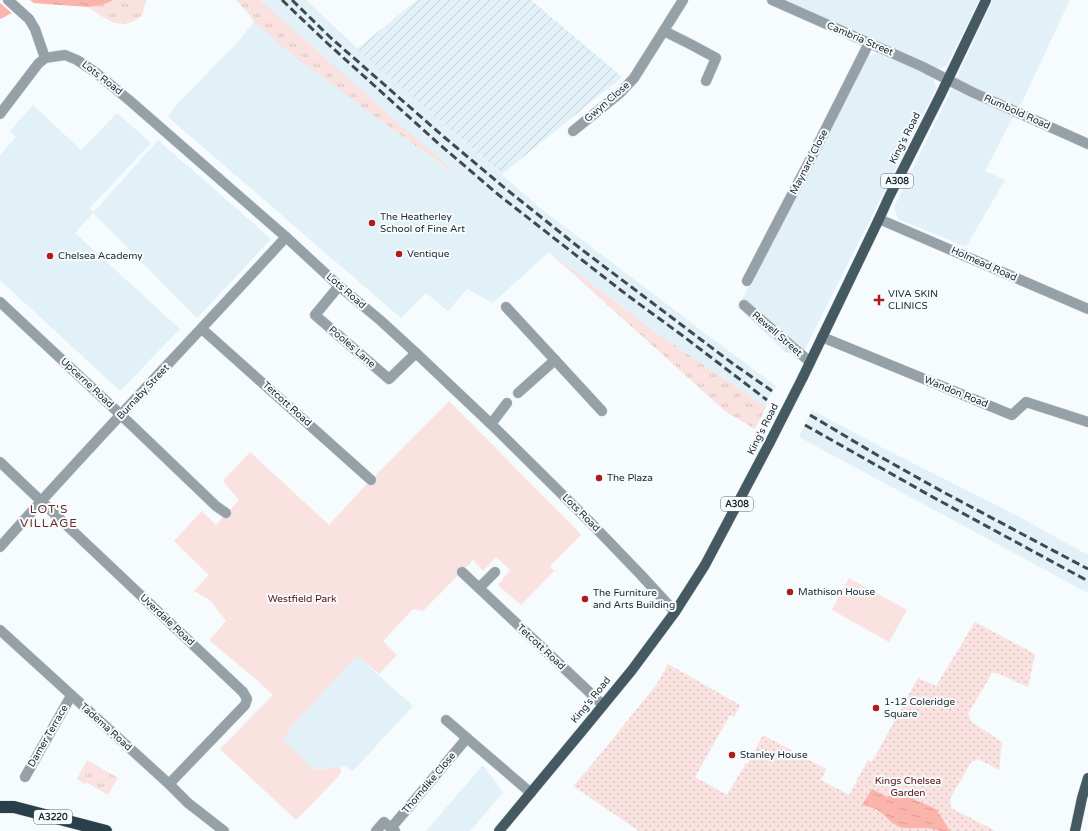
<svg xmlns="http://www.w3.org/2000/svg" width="1088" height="831" viewBox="0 0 1088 831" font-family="'Varela Round',sans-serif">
<defs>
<pattern id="industrial-furrows" width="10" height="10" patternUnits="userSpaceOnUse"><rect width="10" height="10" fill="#e2f0f7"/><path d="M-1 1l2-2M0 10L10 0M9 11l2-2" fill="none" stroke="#c1ced4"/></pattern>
<pattern id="grass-tufts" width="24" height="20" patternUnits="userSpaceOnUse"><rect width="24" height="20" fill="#f9e2df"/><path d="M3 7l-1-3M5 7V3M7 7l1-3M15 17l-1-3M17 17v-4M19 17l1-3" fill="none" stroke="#d5c2c0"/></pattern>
<pattern id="garden-dots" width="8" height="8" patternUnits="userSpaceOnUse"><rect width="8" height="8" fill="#f9e2df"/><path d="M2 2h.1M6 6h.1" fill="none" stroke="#d5c2c0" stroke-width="1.8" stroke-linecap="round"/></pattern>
<pattern id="water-ripples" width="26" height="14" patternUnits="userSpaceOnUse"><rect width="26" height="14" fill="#fab4ab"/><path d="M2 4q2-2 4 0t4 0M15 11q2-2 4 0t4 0" fill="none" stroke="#d69b93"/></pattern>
</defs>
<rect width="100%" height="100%" fill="#f6fbfe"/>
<g fill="#e2f0f7">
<path d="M260,0H306L358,49L540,208L710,337L776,386L767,400L766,407L661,336L549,252L493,303L467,289L448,311L426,293L401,318L168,117L177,104L236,44L254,22L367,111L458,177Z"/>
<path d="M785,0H979L946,66L934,70Z"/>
<path d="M993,0H1070L1021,104L1012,119L985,171L1005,180L966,247L898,219L894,207L946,101Z"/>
<path d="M877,53L933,77L936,88L804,351L786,353L738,307L868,56Z"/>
<path d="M33,105L81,150L117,113L151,143L89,209L94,212L158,140L271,239L197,318L93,213L75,233L180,329L120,391L0,280V155L16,137L10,131Z"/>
<path d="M812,410L881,447L1010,512L1088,555V593L799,437Z"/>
<path d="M357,656L413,706L353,771L345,766L314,770L283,739L298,719Z"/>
<path d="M483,765L503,793L470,831H426Z"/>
</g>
<path fill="url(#industrial-furrows)" d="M417,0H531L622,77L502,174L357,49Z"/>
<g fill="url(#grass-tufts)">
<path d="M114,0H147C143,5 145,12 140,17C134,23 123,25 116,23C109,22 94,11 88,7L102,5Z"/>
<path d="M236,0H260L463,180L367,111L320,75L300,61L254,22L250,15Z"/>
<path d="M549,252L661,336L766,407L755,429L726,412Z"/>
<path d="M87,760L118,778L108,795L86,782L84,784L77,779Z"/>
</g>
<g fill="#f9e2df">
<path d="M449,401L578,531L581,535L550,566L554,571L521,605L498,585L510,570L496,557L483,571L473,560L423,611L413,609L383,641L397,655L379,674L357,656L298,719L283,739L314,770L340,767L341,772L339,776L296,820L220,749L273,695L257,680L209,640L226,621L210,600L194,591L209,575L174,541L202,511L216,525L239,500L223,481L250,452L329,525L363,488Z"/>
<path d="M849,578L907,610L889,642L832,610Z"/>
</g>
<path fill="url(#garden-dots)" d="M975,622L1035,654L1028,687L997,673H992L968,714L972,722L1002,742L999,770L978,759L971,762L950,799L951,808L994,830V831H639L573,786L589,768L657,684L668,664L740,705L734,717L730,715L695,777L727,795L746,763H748L763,735L826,769L821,780L849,795L868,760L872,762L918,678L936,686Z"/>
<g fill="url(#water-ripples)">
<path d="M0,0H114L102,5L88,7L32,3L0,19Z"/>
<path d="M872,789L887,797L896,791L904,792L917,801L930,806L937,810L950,831H940L929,828H902L892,823L884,815L876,809L862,805Z"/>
</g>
<path fill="#f6fbfe" d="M0,0H30L36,5H32L14,15L0,3Z"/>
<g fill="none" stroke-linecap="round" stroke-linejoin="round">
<g stroke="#d3d9dc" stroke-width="11">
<g id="minor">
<path d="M8,0L29,19L35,29L45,58"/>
<path d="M772,0L921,66L972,92L1088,144"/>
<path d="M664,31L692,45L716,58L706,81"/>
<path d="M0,114L38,64L45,58L58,56L65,55L77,60L95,72L129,100L286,237L339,286L380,320L416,353L491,424L590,522L641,575L675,612"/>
<path d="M573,131L620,93L634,78L683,0"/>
<path d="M879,219L1088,309"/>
<path d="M747,281L811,158L869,43"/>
<path d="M339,286L315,315L389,379L416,353"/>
<path d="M0,302L121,415L216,506L226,513"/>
<path d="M744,305L810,362"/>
<path d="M506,307L555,360L518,393"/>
<path d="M202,329L371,480"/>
<path d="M822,337L1012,415L1026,402L1088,422"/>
<path d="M555,360L602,411"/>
<path d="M491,424L507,403"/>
<path d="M0,462L41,501L243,692L247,699L245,705L169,784"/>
<path d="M0,547C93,442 191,341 286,237"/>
<path d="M462,572L603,705"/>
<path d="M479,588L495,572"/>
<path d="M0,630L169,784L188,803L224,831"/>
<path d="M446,720L531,793"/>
<path d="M25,777L71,696"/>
<path d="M376,831L384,822L391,828"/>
<path d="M395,831L391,828L467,738"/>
</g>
</g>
<g stroke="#d3d9dc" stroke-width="11">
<g id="major">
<path d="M803,377L879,219L889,197L940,96L986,0"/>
<path d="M499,831L582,731L632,670L675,612L705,565L769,444"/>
<path d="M1075,831L1082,798L1088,778"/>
</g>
</g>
<g stroke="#d3d9dc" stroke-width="13">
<path id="highway" d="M0,807H14L106,831"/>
</g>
<use href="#minor" stroke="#96a1a7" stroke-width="10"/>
<use href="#major" stroke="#455963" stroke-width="10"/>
<use href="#highway" stroke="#29404b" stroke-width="12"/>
<g stroke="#40494e" stroke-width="3" stroke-dasharray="8 4" stroke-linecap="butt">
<path d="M282,0L326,42L439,144L500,196L627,295L683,336L767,400"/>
<path d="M292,0L331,38L444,137L506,189L581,249L732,363L772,391"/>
<path d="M810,415L877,455L945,493L1088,569"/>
<path d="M805,425L929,495L1088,581"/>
</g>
<g stroke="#d3d9dc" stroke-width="11" stroke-linecap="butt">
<path id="major-bridge" d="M769,444L803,377"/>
</g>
<use href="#major-bridge" stroke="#455963" stroke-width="10"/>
</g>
<g fill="#ad1b1c" stroke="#f6fbfe" stroke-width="1.5">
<circle cx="372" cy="223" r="4"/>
<circle cx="399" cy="254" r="4"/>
<circle cx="50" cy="256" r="4"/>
<path d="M877 294h4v4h4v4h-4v4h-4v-4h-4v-4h4z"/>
<circle cx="599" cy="478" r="4"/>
<circle cx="790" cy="592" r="4"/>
<circle cx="585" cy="599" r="4"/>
<circle cx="876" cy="708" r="4"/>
<circle cx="732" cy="755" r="4"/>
</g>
<g text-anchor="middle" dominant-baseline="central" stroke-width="4" stroke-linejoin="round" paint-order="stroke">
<g fill="#f6fbfe" stroke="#5e676b" stroke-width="1">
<rect x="881" y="174" width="32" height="14" rx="3"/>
<rect x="721" y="497" width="32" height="14" rx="3"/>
<rect x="34" y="810" width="38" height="14" rx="3"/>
</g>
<g font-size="9" font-weight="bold" fill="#1d272c">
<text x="897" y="181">A308</text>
<text x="737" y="504">A308</text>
<text x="53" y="817">A3220</text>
</g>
<g font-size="10" fill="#1d272c" stroke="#f6fbfe">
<text transform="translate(860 39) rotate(23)">Cambria Street</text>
<text transform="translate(102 78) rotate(38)">Lots Road</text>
<text transform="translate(607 102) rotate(-41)">Gwyn Close</text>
<text transform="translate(1017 112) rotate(24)">Rumbold Road</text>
<text transform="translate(905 138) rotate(-63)">King's Road</text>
<text transform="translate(809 162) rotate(-63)">Maynard Close</text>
<text transform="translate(984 264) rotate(24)">Holmead Road</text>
<text transform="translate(346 291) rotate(41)">Lots Road</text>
<text transform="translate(777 334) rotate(41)">Rewell Street</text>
<text transform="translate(352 347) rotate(41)">Pooles Lane</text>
<text transform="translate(87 383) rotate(43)">Upcerne Road</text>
<text transform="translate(143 392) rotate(-47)">Burnaby Street</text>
<text transform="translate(956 392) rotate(22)">Wandon Road</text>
<text transform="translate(287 404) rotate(42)">Tetcott Road</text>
<text transform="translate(763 429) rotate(-63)">King's Road</text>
<text transform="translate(581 513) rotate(45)">Lots Road</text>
<text transform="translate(167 620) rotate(43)">Uverdale Road</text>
<text transform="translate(541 647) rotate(43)">Tetcott Road</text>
<text transform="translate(591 700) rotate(-51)">King's Road</text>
<text transform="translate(106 727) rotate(42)">Tadema Road</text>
<text transform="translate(48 736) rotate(-60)">Damer Terrace</text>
<text transform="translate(429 783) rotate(-50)">Thorndike Close</text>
</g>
<g font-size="10" fill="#1d272c" stroke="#f6fbfe" text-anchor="start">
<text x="380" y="217">The Heatherley<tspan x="380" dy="12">School of Fine Art</tspan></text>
<text x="407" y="254">Ventique</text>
<text x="58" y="256">Chelsea Academy</text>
<text x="888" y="294">VIVA SKIN<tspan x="888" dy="12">CLINICS</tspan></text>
<text x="607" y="478">The Plaza</text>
<text x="798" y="592">Mathison House</text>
<text x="593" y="593">The Furniture<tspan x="593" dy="12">and Arts Building</tspan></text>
<text x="884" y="702">1-12 Coleridge<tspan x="884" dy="12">Square</tspan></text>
<text x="740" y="755">Stanley House</text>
</g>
<g font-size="10" fill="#580d0c" stroke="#f6fbfe">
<text x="302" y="599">Westfield Park</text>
<text x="908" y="781">Kings Chelsea<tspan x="908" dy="12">Garden</tspan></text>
</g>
<g font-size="12" letter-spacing="1" fill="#6f2924" stroke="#f6fbfe">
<text x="49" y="509">LOT'S<tspan x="49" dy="14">VILLAGE</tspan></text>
</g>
</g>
</svg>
